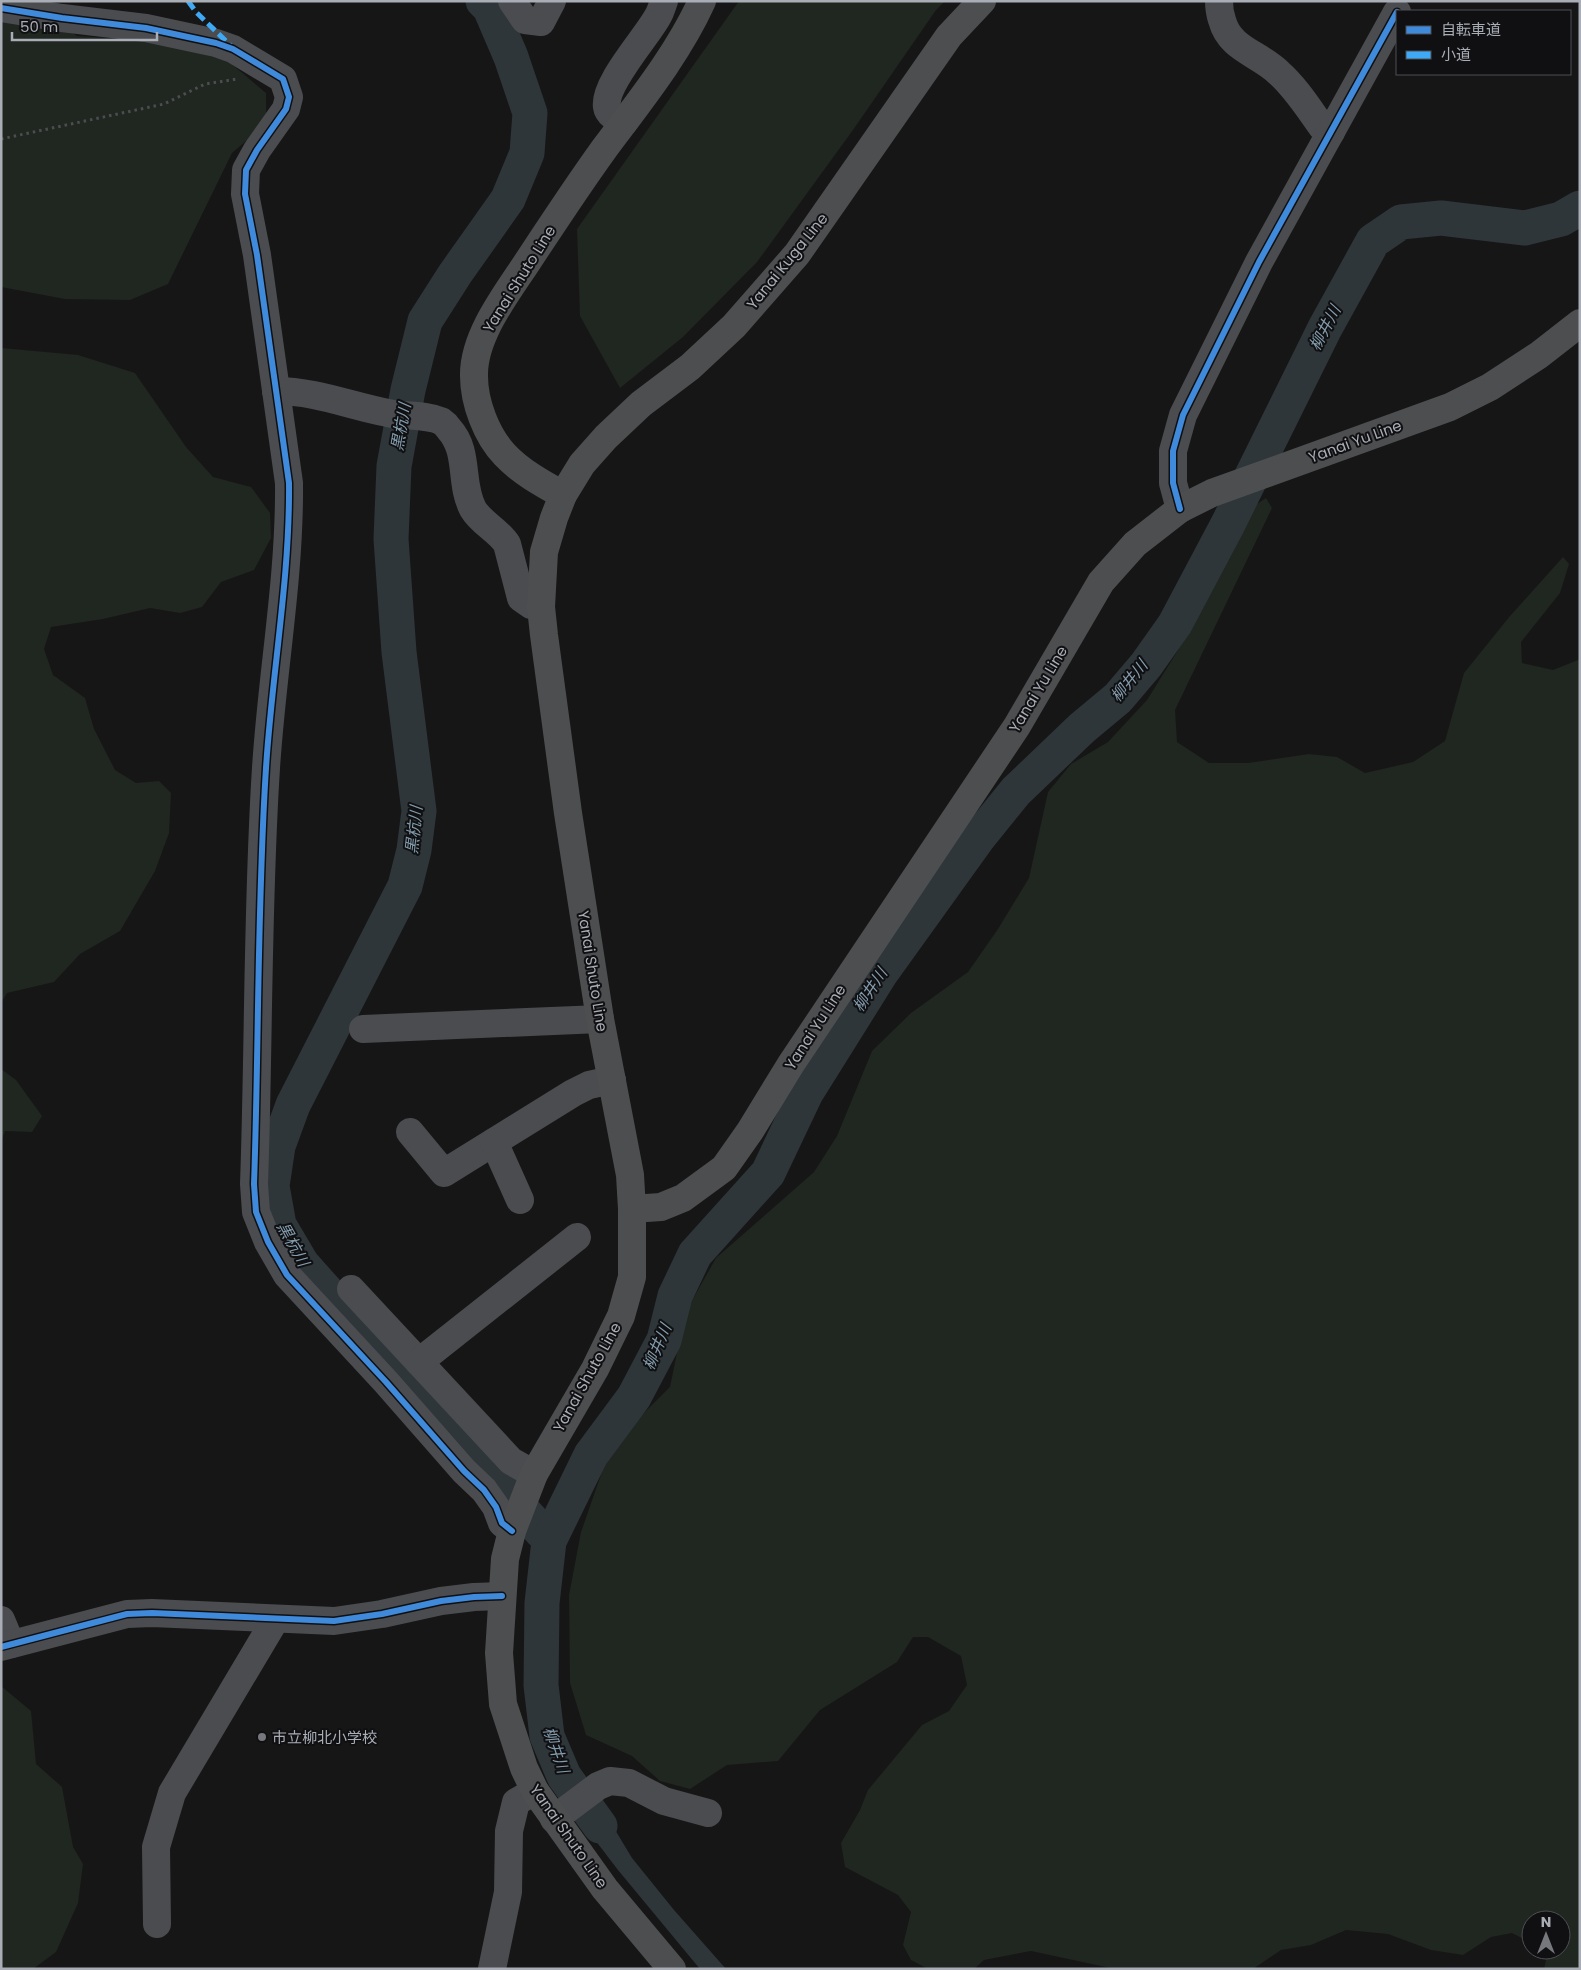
<svg xmlns="http://www.w3.org/2000/svg" width="1581" height="1970" viewBox="0 0 1581 1970" font-family="Poppins,'Noto Sans JP',sans-serif">
<rect width="100%" height="100%" fill="#161616"/>
<g fill="#202620">
<path d="M1,1H26L77,36L155,41L228,61L266,93V124L232,153L168,284L130,300L65,299L1,287Z"/>
<path d="M739,1H945L936,10L853,130L757,262L683,337L620,388L580,316L577,229Z"/>
<path d="M1,348L78,355L135,373L186,447L213,477L251,487L270,513L271,538L254,570L221,582L202,607L180,613L150,608L103,619L51,627L44,649L53,675L85,698L94,729L115,770L136,783L159,781L171,793L169,833L155,871L120,931L80,954L54,982L7,993L1,1003Z"/>
<path d="M1266,498L1272,508L1175,710L1177,742L1209,763H1248L1309,754L1337,757L1365,773L1413,762L1445,741L1464,673L1510,616L1563,557L1569,564L1560,593L1521,642L1522,663L1553,670L1578,660L1580,658V1969H1544L1546,1960L1541,1950H1561V1920H1531V1943L1512,1933L1491,1937L1463,1955L1431,1950L1388,1934L1346,1930L1311,1945L1281,1950L1253,1969H1115L1031,1951L984,1960L974,1969H928L911,1960L903,1945L911,1912L898,1895L845,1867L841,1843L860,1810L868,1790L922,1725L949,1711L967,1685L961,1656L928,1637H913L897,1662L820,1710L778,1761L727,1765L690,1789L660,1781L632,1756L586,1735L570,1683L569,1595L581,1532L611,1446L670,1387L685,1313L716,1258L814,1172L837,1136L872,1051L911,1013L968,972L998,929L1029,878L1048,792L1071,764L1108,742L1147,700L1190,631L1251,508Z"/>
<path d="M1,1069L16,1080L42,1116L32,1132L5,1131L1,1142Z"/>
<path d="M1,1686L31,1711L36,1764L62,1787L73,1847L83,1864L78,1903L56,1952L33,1969H1Z"/>
</g>
<path fill="#2e363a" d="M597,1800L632,1858L674,1910L726,1969H700L618,1870L576,1815Z"/>
<g fill="none" stroke-linecap="round" stroke-linejoin="round">
<g stroke="#2e363a" stroke-width="35">
<path d="M483,1L490,8L511,57L530,113L527,153L508,199L455,274L425,321L408,390L394,466L391,539L399,652L419,811L414,850L405,886L293,1105L278,1146L272,1186L279,1225L302,1264L542,1532"/>
<path d="M600,1826L564,1776L547,1736L541,1685L542,1603L549,1541L591,1455L634,1397L664,1340L675,1296L695,1254L768,1173L806,1093L881,973L978,838L1016,791L1082,728L1118,698L1146,665L1175,624L1228,524L1325,328L1373,241L1401,222L1441,218L1525,228L1561,219L1580,208"/>
</g>
<path stroke="#4c4d50" stroke-width="3" stroke-dasharray="2.5 4" stroke-linecap="butt" d="M1,139L164,104L205,84L237,79"/>
<g stroke="#4b4c4f" stroke-width="28">
<path d="M512,1L525,20L541,22L552,1"/>
<path d="M1219,1C1219,8 1220,14 1222,20C1230,50 1259,53 1279,73C1296,88 1309,109 1322,127L1331,132"/>
<path d="M1,8L62,18L146,28L216,43L233,49L283,79L289,97L286,109L257,150L246,170L245,194L257,255L289,483C290,578 272,673 266,768C257,907 259,1045 254,1184L256,1212L268,1242L287,1275L386,1382L464,1471L484,1490L496,1507L502,1523L512,1531"/>
<path d="M624,122C618,119 608,115 607,107C603,84 647,37 658,16C661,11 662,6 664,1"/>
<path d="M276,391C315,391 351,406 388,413C405,417 425,414 441,421C444,423 447,426 449,429C470,452 459,483 473,509C481,523 498,530 507,544L521,598L531,605L541,607"/>
<path d="M1180,509L1173,483V451L1183,415L1259,262L1397,12"/>
<path d="M363,1029L600,1019"/>
<path d="M410,1132L444,1173L573,1093L589,1085L612,1080"/>
<path d="M494,1142L520,1200"/>
<path d="M351,1289L511,1461L534,1474"/>
<path d="M419,1362L577,1237"/>
<path d="M1,1620L11,1644"/>
<path d="M1,1647L127,1614L152,1613L334,1621L382,1614L441,1601L474,1597L502,1596"/>
<path d="M554,1819L598,1786L610,1781L629,1783L664,1801L708,1813"/>
<path d="M157,1924L156,1847L172,1793L275,1620"/>
<path d="M492,1969L508,1892L509,1831L516,1802L535,1791"/>
</g>
<g stroke="#4d4e50" stroke-width="28">
<path d="M563,495C543,484 521,472 505,455C486,435 474,402 474,376C473,336 507,293 528,261C553,223 578,185 604,149C639,102 678,54 702,1"/>
<path d="M632,1209L661,1207L683,1198L724,1168L750,1131L791,1064L1017,726L1101,582L1135,544L1180,509L1212,493L1450,407L1490,387L1539,355L1580,323"/>
<path d="M672,1969L605,1889L535,1791L524,1768L503,1704L499,1653L505,1559L512,1531L534,1474L595,1369L621,1316L632,1277V1209L630,1175L600,1019L568,813L544,635L541,607L544,552L554,518L563,495L582,464L606,437L641,404L690,367L734,326L797,254L949,36L982,1"/>
</g>
<path stroke="#3fa9f5" stroke-width="5" stroke-dasharray="10 5" stroke-linecap="butt" d="M188,1L196,12L231,46"/>
<g stroke="#101012" stroke-width="9">
<g id="cycleway">
<path d="M1,8L62,18L146,28L216,43L233,49L283,79L289,97L286,109L257,150L246,170L245,194L257,255L289,483C290,578 272,673 266,768C257,907 259,1045 254,1184L256,1212L268,1242L287,1275L386,1382L464,1471L484,1490L496,1507L502,1523L512,1531"/>
<path d="M1180,509L1173,483V451L1183,415L1259,262L1397,12"/>
<path d="M1,1647L127,1614L152,1613L334,1621L382,1614L441,1601L474,1597L502,1596"/>
</g>
</g>
<use href="#cycleway" stroke="#408adc" stroke-width="6"/>
</g>
<circle fill="#76787e" stroke="#101012" stroke-width="2" cx="262" cy="1737" r="5"/>
<g text-anchor="middle" dominant-baseline="central" stroke-width="4" stroke-linejoin="round" paint-order="stroke">
<g font-size="15" fill="#a9adb6" stroke="#101012">
<text transform="translate(787 261) rotate(-51)">Yanai Kuga Line</text>
<text transform="translate(519 279) rotate(-58)">Yanai Shuto Line</text>
<text transform="translate(1355 441) rotate(-20)">Yanai Yu Line</text>
<text transform="translate(1038 689) rotate(-59)">Yanai Yu Line</text>
<text transform="translate(593 971) rotate(81)">Yanai Shuto Line</text>
<text transform="translate(815 1027) rotate(-57)">Yanai Yu Line</text>
<text transform="translate(587 1377) rotate(-61)">Yanai Shuto Line</text>
<text transform="translate(569 1836) rotate(55)">Yanai Shuto Line</text>
</g>
<g font-size="15" fill="#a9adb6" stroke="#101012" text-anchor="start">
<text x="272" y="1737">市立柳北小学校</text>
</g>
<g font-size="16" font-style="italic" fill="#839cad" stroke="#101012">
<text transform="translate(1325 328) rotate(-62)">柳井川</text>
<text transform="translate(401 427) rotate(-80)">黒杭川</text>
<text transform="translate(1129 681) rotate(-51)">柳井川</text>
<text transform="translate(414 830) rotate(-84)">黒杭川</text>
<text transform="translate(870 990) rotate(-57)">柳井川</text>
<text transform="translate(293 1244) rotate(61)">黒杭川</text>
<text transform="translate(657 1347) rotate(-67)">柳井川</text>
<text transform="translate(556 1750) rotate(71)">柳井川</text>
</g>
</g>
<rect width="1581" height="1970" fill="none" stroke="#a9adb6" stroke-width="5"/>
<rect x="1396" y="10" width="175" height="65" fill="#101012" stroke="#4d4f54"/>
<rect x="1406" y="26" width="25" height="8" fill="#408adc" stroke="#4d4f54"/>
<text x="1441" y="35" font-size="15" fill="#a9adb6">自転車道</text>
<rect x="1406" y="51" width="25" height="8" fill="#3fa9f5" stroke="#4d4f54"/>
<text x="1441" y="60" font-size="15" fill="#a9adb6">小道</text>
<g transform="translate(1546 1935)"><circle r="24" fill="#101012" stroke="#4d4f54"/>
<path d="M0-4L9 19L0 12L-9 19Z" fill="#76787e"/>
<text y="-8" font-size="14" font-weight="bold" text-anchor="middle" fill="#a9adb6">N</text>
</g>
<path d="M12 32v8h145v-8" fill="none" stroke="#a9adb6" stroke-width="2.5"/>
<text x="20" y="32" font-size="15" fill="#a9adb6" stroke="#101012" stroke-width="4" paint-order="stroke">50 m</text>
</svg>
